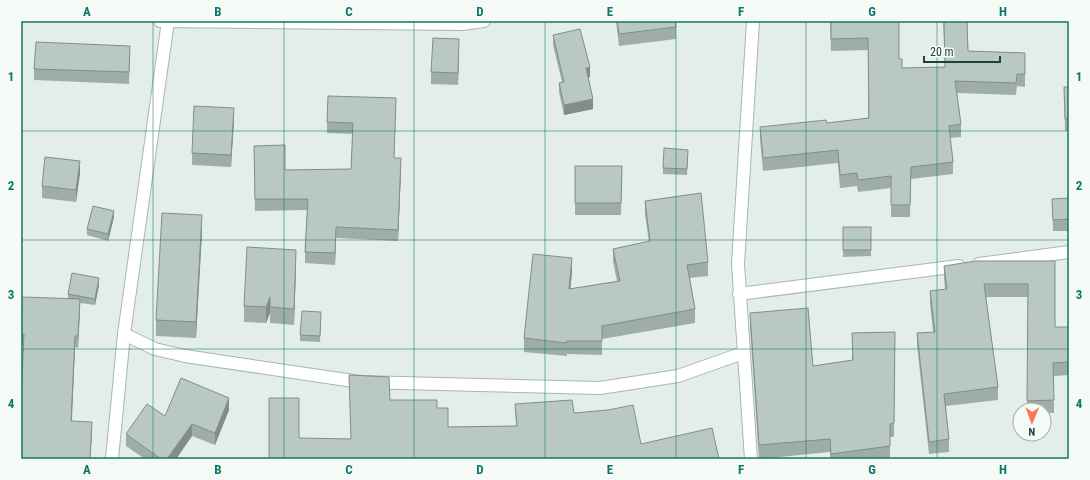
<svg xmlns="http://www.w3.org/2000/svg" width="1090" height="480" viewBox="0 0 1090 480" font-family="'Roboto Condensed',sans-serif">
<rect width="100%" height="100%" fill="#e4eee9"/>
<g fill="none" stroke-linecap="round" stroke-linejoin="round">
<g stroke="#a6b7b0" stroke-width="14">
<g id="street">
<path d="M160,21L462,24L484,21"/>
<path d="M979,264L1069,252"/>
<path d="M739,294L959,266"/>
<path d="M124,334L168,21"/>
<path d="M112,459L124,334L155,349L185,356L360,382L600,388L678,376L743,353"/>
<path d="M751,459L738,264L753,21"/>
</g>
</g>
<use href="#street" stroke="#fff" stroke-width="12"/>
</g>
<g fill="#9fada7">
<path d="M616,21H675L676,27V39L619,46Z"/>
<path d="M830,21H899V59L902,68L945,67L943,21H967L968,51L1025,53V87L1017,86L1016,95L957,93L961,124V137L950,138L953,162V174L911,179L910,217H891V188L858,192L857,186L840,188L838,163L763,171L760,139V127L827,123L868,118V50L831,51Z"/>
<path d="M553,35L590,77H588L593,109L564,115L559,92V83L562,82L553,45Z"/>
<path d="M459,51L458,85L431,84V72Z"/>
<path d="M130,57L129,84L34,80V69Z"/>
<path d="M1064,87H1069V131H1065Z"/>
<path d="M396,109L394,158L401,170L398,241L336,238L335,265L305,263V252L307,210L255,211L254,146L285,170L351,169L353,134L327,133V122Z"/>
<path d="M234,120L231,167L192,165V153Z"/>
<path d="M688,156L687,175L663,174V168Z"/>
<path d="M575,166H622L621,215H575Z"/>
<path d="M80,173L76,202L42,198V186Z"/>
<path d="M1069,198V231H1053L1052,199Z"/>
<path d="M645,201L708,262V276L690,278L695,309V323L602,339V355L567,354V356L524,352V338L572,272L570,289L617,281L613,262V249L649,242L645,215Z"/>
<path d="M114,217L108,241L87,235V229Z"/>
<path d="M843,227H871V256L843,257Z"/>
<path d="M202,232L196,338L156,336V320Z"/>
<path d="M1055,261V327H1069V375L1054,376V413H1044V410H1027L1028,297H986L998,387V400L946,406L949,439V452L929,454L917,345V333L933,332L930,304V291L945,289L944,279V266Z"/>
<path d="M296,266L294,325L270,323V313L266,323L244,322V306Z"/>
<path d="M99,285L95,305L80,303L78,348L75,347L72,421L92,433L90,459L23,345H21V318L68,299V294Z"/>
<path d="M750,313L813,366L852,360V333L895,332L894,437H890V459H830V452L759,459L750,327Z"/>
<path d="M321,318L320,342L300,341V335Z"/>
<path d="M349,375L390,400L437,408L448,427L516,426L515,404L574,413L641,444L719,459L299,438L351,439Z"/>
<path d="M229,410L215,445L192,436L176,459H145L126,446V434L165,416Z"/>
</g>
<g fill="#828d88">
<path d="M459,39V51L458,85V73Z"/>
<path d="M590,67V77L586,78V68Z"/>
<path d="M593,99V109L564,115V105Z"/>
<path d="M234,108V120L231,167V155Z"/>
<path d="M401,158V170L398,241V230Z"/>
<path d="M80,161V173L76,202V190Z"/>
<path d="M114,211V217L108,241V234Z"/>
<path d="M202,215V232L196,338V322Z"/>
<path d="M336,227V238L335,265V253Z"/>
<path d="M296,250V266L294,325V309Z"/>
<path d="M572,258V272L569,303V289Z"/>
<path d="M99,278V285L95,305V299Z"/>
<path d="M270,297V313L266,323V307Z"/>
<path d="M80,299V311L78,348V336Z"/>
<path d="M75,336V347L71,432V421Z"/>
<path d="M229,398V410L215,445V433Z"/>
<path d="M92,422V433L90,459Z"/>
<path d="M192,424V436L176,459H167Z"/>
</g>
<g fill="#b9c9c2" stroke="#828d88">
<path d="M617,21H675L676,27L619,34Z"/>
<path d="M831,21H899V59H902V68L945,67L944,21H967L968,51L1025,53V74H1017L1016,83L955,81L961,124L949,126L953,162L911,167L910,205H891V176L858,180L857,173L840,175L838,150L763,158L760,127L826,120L827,123L869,118L868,38L831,39Z"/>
<path d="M580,29L590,67L586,68L593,99L564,105L559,83L564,82L553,35Z"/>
<path d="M433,38L459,39L458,73L431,72Z"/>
<path d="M36,42L130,46L129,72L34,69Z"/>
<path d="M1064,87H1069V119H1065Z"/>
<path d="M328,96L396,98L394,158H401L398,230L336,227L335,253L305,252L308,199H255L254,146L285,145V170L351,169L353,123L327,122Z"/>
<path d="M194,106L234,108L231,155L192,153Z"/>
<path d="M664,148L688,150L687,169L663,168Z"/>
<path d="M45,157L80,161L76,190L42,186Z"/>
<path d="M575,166H622L621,203H575Z"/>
<path d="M701,193L708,262L687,265L695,309L602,326V341H567V343L524,338L533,254L572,258L569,289L620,281L613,249L650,241L645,201Z"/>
<path d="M1069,198V219L1053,220L1052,199Z"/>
<path d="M93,206L114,211L108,234L87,229Z"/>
<path d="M162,213L202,215L196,322L156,320Z"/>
<rect x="843" y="227" width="28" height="23"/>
<path d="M247,247L296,250L294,309L270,307V297L266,307L244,306Z"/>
<path d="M976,261H1055V327H1069V362L1053,363L1054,400L1027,401L1028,284H984L998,387L944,394L949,439L929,442L917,333L935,332L930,291L947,289L944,266Z"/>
<path d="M72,273L99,278L95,299L68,294Z"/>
<path d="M22,297L80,299L78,336H75L71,421L92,422L90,459H21V398L24,334H21Z"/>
<path d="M808,308L813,366L853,360L852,333L895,332L894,423L890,424V446L831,454L830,439L759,445L750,313Z"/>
<path d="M302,311L321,312L320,336L300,335Z"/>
<path d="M349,375L389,377L390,400H437V408H448V427L517,426L515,404L572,400L574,413L608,410L633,405L641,444L712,428L719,459H269V398H299V438L351,439Z"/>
<path d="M181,378L229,398L215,433L192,424L167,459H161L126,434L147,404L165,416Z"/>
</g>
<path fill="none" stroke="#0f766e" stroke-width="1" stroke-opacity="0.55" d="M153,21V459M284,21V459M414,21V459M545,21V459M676,21V459M806,21V459M937,21V459M21,131H1069M21,240H1069M21,349H1069"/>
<rect width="1090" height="480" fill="none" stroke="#f5faf7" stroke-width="44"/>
<g transform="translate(1032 422) rotate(181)"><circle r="19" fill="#f5faf7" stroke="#a0b0aa"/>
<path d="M0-3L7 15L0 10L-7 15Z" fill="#fb7755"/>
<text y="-6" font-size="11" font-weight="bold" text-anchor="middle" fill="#214137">N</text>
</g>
<path d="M924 56v6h76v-6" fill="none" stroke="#214137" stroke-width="2"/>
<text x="930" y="56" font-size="12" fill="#214137" stroke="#f5faf7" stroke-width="3" paint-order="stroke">20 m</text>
<rect x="22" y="22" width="1046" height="436" fill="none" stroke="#0f766e" stroke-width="1.5"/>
<g font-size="13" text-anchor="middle" font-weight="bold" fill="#0f766e">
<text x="87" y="16">A</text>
<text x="218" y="16">B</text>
<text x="349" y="16">C</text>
<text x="480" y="16">D</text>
<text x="610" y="16">E</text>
<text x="741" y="16">F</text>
<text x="872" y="16">G</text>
<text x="1003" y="16">H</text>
<text x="11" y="81">1</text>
<text x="1079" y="81">1</text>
<text x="11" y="190">2</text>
<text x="1079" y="190">2</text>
<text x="11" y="299">3</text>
<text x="1079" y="299">3</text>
<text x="11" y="408">4</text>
<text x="1079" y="408">4</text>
<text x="87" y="474">A</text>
<text x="218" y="474">B</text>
<text x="349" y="474">C</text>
<text x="480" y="474">D</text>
<text x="610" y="474">E</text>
<text x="741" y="474">F</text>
<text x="872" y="474">G</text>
<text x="1003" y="474">H</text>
</g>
</svg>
